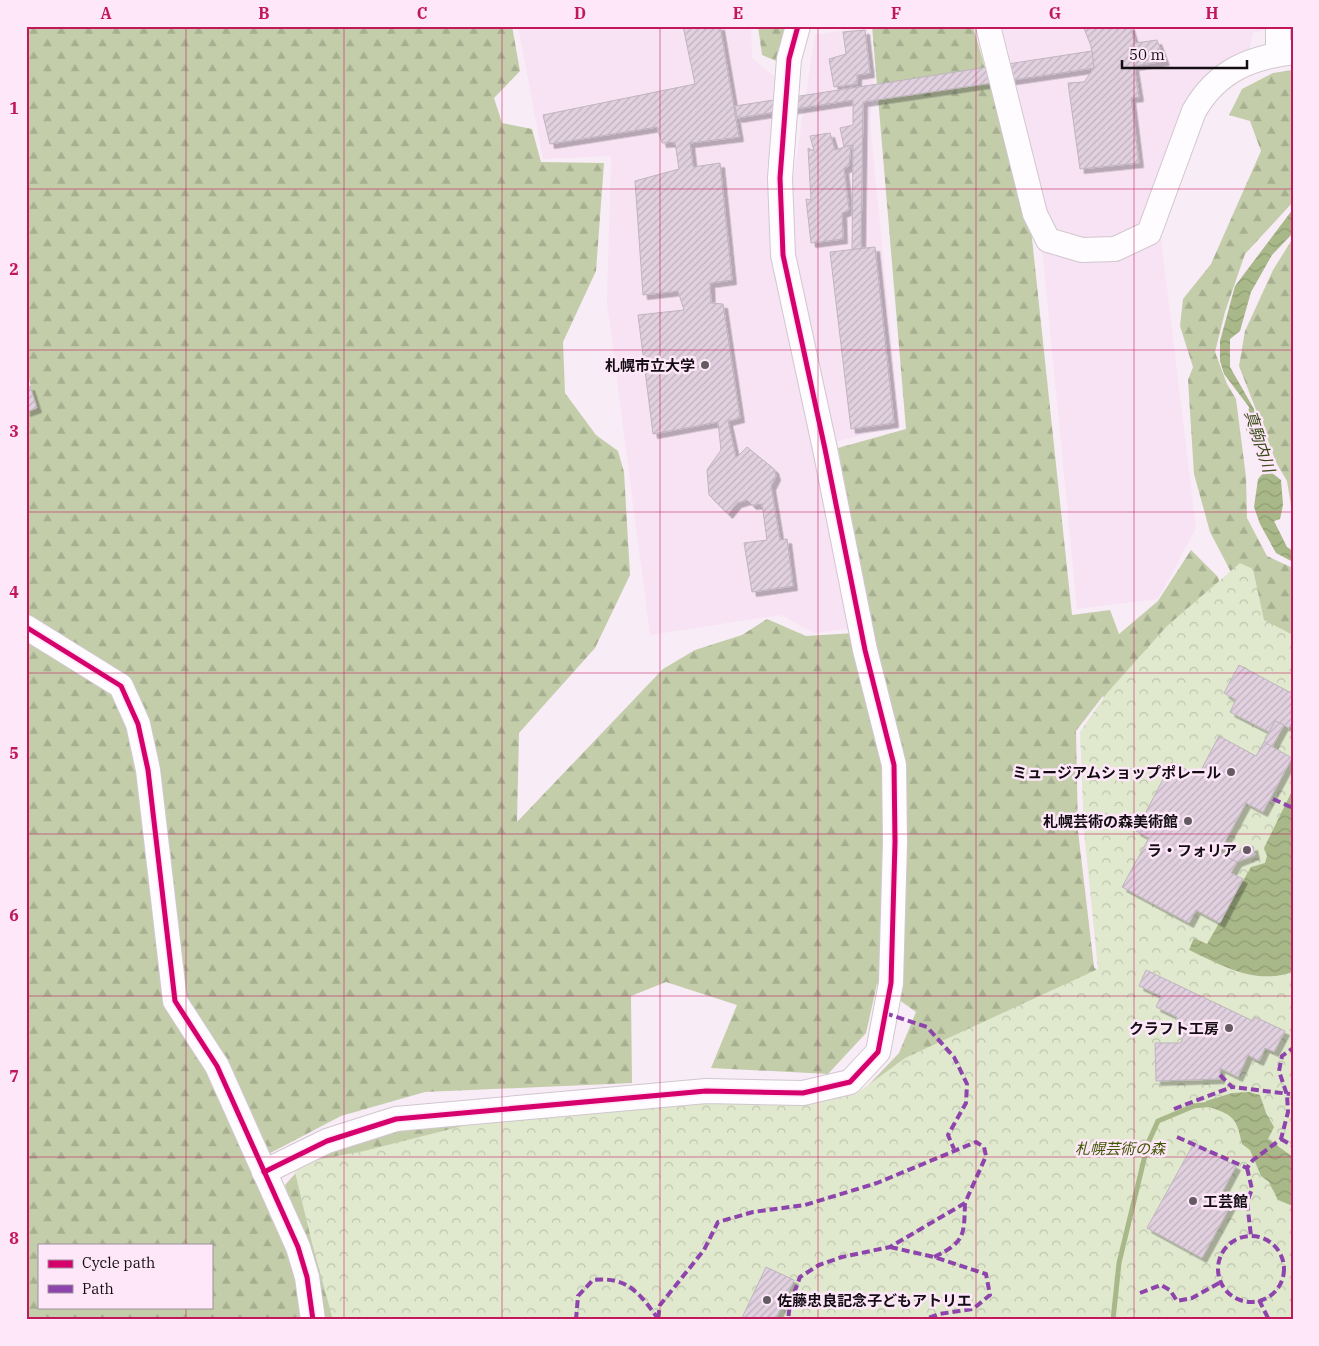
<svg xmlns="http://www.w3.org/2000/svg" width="1319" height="1346" viewBox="0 0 1319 1346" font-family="'IBM Plex Serif','Noto Sans JP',serif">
<defs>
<pattern id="forest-firs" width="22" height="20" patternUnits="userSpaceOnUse" patternTransform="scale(1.25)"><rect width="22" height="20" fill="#c3cdaa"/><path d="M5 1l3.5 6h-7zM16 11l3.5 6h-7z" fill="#a7af91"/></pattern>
<pattern id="park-crowns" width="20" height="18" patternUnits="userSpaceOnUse" patternTransform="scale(1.25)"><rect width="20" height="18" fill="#e0e8cd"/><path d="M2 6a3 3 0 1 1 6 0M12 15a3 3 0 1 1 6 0" fill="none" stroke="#bfc6af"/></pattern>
<pattern id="water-waves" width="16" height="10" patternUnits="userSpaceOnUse" patternTransform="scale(1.25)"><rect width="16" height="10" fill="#a8b888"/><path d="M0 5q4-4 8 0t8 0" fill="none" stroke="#909d74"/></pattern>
<pattern id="building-hatch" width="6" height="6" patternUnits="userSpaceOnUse" patternTransform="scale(1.25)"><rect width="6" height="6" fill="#e1d0df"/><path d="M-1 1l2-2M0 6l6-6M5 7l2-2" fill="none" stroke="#c0b1be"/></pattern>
<filter id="shadow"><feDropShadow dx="4.5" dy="4.5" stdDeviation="0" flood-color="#0004"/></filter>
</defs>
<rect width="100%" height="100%" fill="#f8ecf6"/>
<g fill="#f8e3f4">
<path d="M518,26H751L752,58L782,83L767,169L778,286L855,628L814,633L781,615L650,635L607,303L611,156L543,159Z"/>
<path d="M868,26L874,76L870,122L900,426L830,443L787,219L815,35Z"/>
<path d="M1002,26H1268V29L1253,33L1249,51L1212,70L1173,144L1156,197L1196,528L1158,599L1077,609L1033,154Z"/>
</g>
<g fill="url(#forest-firs)" fill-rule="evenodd">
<path d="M26,26H512L520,71L494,98L502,123L532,129L541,162L604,163L596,271L563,342L565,393L596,435L618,451L624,472L630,575L595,648L519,733L517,822L663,669L695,650L742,635L767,619L806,636L872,632L838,448L906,429L872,26H973L1031,229L1072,615L1110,610L1119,634L1158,601L1191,550L1218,577L1221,587L1116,716L1103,696L1076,731L1078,831L1094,967L1114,989L571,1320H324L285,1185L311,1156L406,1127L858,1096L899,1053L916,1012L877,984L866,1033L828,1074L711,1068L737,1005L666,982L631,996L632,1083L425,1092L341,1116L249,1164L296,1272L301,1320H26V416L33,396L26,367ZM39,1245H211V1307H39Z"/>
<path d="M758,26H790L781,63L762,55Z"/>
<path d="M1293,70V202L1245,254L1225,312L1215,352L1227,384L1236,399L1246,477L1247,518L1267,556L1293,568V653L1254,630L1233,576L1210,532L1194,474L1188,380L1193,367L1180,326L1183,299L1211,264L1261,151L1250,121L1229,115L1242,89L1273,73Z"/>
<path d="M1293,238V518L1287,481L1277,464L1239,366L1245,331L1273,270Z"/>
</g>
<path fill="url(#park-crowns)" d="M1240,563L1253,569L1264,620L1293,635V1320H333L312,1243L293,1164L364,1151L502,1116L689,1103L817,1099L856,1094L905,1058L1098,969L1084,831L1080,732L1107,693L1167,626Z"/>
<g fill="url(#water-waves)">
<path d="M1293,209V233L1272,255L1251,292L1240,331L1230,339V367L1254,409L1258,437L1272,473L1281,480L1283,505L1280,519L1274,521L1287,547L1293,551V562L1276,553L1260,524L1254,507L1258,479L1266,470L1256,444L1246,430L1249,407L1224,374L1220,361V341L1235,286Z"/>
<path d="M1293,789V972C1255,985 1223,966 1189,950L1194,938L1207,944L1251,867L1265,863L1267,856L1264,848Z"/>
<path d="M1249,1092L1260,1095L1266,1113L1274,1127L1268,1139L1293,1157V1206L1278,1200L1269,1182L1261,1176L1250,1150L1242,1144C1236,1116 1233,1115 1206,1106V1101L1232,1093Z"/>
</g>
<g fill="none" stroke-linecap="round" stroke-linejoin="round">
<path stroke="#a8b888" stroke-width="5" d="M1113,1320L1119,1263L1148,1143L1158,1121L1194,1106L1212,1104"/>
</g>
<g fill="url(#building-hatch)" stroke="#beb5bd" filter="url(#shadow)">
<path d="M683,26H720L739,137L690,143L693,167L720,163L732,280L710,283L711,303L723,304L740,418L728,421L736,458L747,447L774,469L776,476L771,486L780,540L787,539L793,586L752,592L744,543L767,540L762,504L752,505L747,500L737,503L728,514L709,495L707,470L721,450L718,422L653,434L638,315L684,310L678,291L643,295L635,181L679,169L675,142L662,143L657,127L550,144L543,115L695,84Z"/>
<path d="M1083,26H1130L1135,43L1157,40L1165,61L1134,66L1139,97L1131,98L1139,163L1080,169L1068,83L1084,82L1094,68L1091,46Z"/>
<path d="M865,30L870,73L857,75V84L834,87L829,59L846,54L843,32Z"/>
<path d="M1092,51L1094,68L863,102L861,249L852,250L853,145L844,147L840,128L853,125V100L737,118L735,106Z"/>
<path d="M830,133L835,150L851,145L849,166L844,169L849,210L842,213L843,239L811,243L806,199L811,200L808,148L814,151L810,136Z"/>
<path d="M875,247L894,423L851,429L830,252Z"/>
<path d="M30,386L37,408L26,412V387Z"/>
<path d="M1239,665L1293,694V720L1289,728L1275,721L1269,732L1230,712L1236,700L1224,693Z"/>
<path d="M1275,721L1284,725L1272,747L1264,742Z"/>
<path d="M1219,736L1256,756L1264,742L1292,758L1263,812L1246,803L1219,853L1237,862L1231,873L1243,879L1220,923L1196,910L1189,923L1122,887L1149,838L1136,831L1172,762L1198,776Z"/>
<path d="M1253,846L1255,855L1237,862L1225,856Z"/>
<path d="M1146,970L1253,1021L1255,1017L1285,1031L1274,1052L1265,1048L1259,1061L1248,1055L1238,1077L1220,1068V1079L1156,1081L1155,1043H1181L1185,1030L1177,1025V1017L1156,1007L1161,996L1139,986Z"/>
<path d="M1194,1143L1236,1166L1219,1198L1231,1205L1202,1258L1147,1228Z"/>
<path d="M766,1267L794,1280L775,1320H741Z"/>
</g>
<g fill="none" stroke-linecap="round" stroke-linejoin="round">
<g stroke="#d1c7cf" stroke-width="26">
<g id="minor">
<path d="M988,26L1035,214L1048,240L1082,250L1115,249L1149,233L1194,111C1217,71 1249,58 1293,52"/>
<path d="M1278,54V26"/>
<path d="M26,627L121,686L138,724L148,770L175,1001L217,1066L298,1247L307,1277L313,1320"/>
<path d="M264,1172L327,1141L396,1119L706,1091L803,1093L850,1082L878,1052L891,983L895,842L894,765L865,650L825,449L783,255L780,178L789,59L798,26"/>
</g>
</g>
<use href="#minor" stroke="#fefcfe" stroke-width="24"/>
<g stroke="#8e44ad" stroke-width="4" stroke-dasharray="8 4" stroke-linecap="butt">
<path d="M1273,799L1293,808"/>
<path d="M885,1013L927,1027L954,1057L967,1084L966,1103L948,1135L954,1149"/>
<path d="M1220,1075L1232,1087L1290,1094"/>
<path d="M1174,1109L1232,1087"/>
<path d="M1177,1137L1247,1168L1253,1160L1281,1139L1288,1112L1287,1095L1279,1071L1282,1056L1293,1048"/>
<path d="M1281,1139L1293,1146"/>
<path d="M1247,1168L1252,1189L1247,1202L1251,1236"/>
<circle cx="1251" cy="1269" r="33"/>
<path d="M890,1247L934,1257L986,1274L990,1295L973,1309L939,1314L923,1320"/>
<path d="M934,1257C965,1242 964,1236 965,1203"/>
<path d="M1140,1293L1161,1285L1170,1290L1177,1301L1192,1298L1221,1282"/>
<path d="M1259,1300L1269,1320"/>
<path d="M658,1318L660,1305L704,1250L718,1222L753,1212L805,1205L877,1183L976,1142L984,1147L986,1156L965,1203L890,1247L842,1257L819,1265L800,1277L790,1304L788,1320"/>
<path d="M576,1320L578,1296L593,1280C628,1276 640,1294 659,1320"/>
</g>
<g stroke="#fde7f9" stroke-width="8">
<g id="cycleway">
<path d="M26,627L121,686L138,724L148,770L175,1001L217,1066L298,1247L307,1277L313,1320"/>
<path d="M264,1172L327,1141L396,1119L706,1091L803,1093L850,1082L878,1052L891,983L895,842L894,765L865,650L825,449L783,255L780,178L789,59L798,26"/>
</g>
</g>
<use href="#cycleway" stroke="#d6006c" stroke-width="5"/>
</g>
<path fill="none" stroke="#c2185b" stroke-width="1" stroke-opacity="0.55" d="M186,26V1245M344,26V1320M502,26V1320M660,26V1320M818,26V1320M976,26V1320M1134,26V1320M26,189H1293M26,350H1293M26,512H1293M26,673H1293M26,834H1293M26,996H1293M26,1157H1293M186,1307V1320"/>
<g fill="#645b62" stroke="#fde7f9" stroke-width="2">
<circle cx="705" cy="365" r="5"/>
<circle cx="1231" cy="772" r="5"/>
<circle cx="1188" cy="821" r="5"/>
<circle cx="1247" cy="850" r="5"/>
<circle cx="1229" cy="1028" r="5"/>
<circle cx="1193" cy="1201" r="5"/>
<circle cx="767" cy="1300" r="5"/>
</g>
<g text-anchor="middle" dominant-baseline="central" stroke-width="5" stroke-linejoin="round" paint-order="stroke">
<g font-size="15" font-weight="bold" fill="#140d13" stroke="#fde7f9" text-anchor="end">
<text x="695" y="365">札幌市立大学</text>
<text x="1221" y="772">ミュージアムショップポレール</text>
<text x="1178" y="821">札幌芸術の森美術館</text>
<text x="1237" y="850">ラ・フォリア</text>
<text x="1219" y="1028">クラフト工房</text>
<text x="1203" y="1201" text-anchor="start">工芸館</text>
<text x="777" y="1300" text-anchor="start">佐藤忠良記念子どもアトリエ</text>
</g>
<g font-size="15" font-style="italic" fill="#405803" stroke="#fde7f9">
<text x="1120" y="1148">札幌芸術の森</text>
</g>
<g font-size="16" font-style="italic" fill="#394b16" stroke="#fde7f9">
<text transform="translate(1260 441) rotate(72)">真駒内川</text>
</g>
</g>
<rect width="1319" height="1346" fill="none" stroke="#fde7f9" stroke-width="55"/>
<rect x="38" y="1244" width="175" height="65" fill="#fde7f9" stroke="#a0909d"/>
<rect x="48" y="1260" width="25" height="8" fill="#d6006c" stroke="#a0909d"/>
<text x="82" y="1268" font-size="15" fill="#140d13">Cycle path</text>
<rect x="48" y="1285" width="25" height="8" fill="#8e44ad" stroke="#a0909d"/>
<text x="82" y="1294" font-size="15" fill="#140d13">Path</text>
<path d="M1122 60v8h125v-8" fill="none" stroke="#140d13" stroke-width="2.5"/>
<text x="1129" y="60" font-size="15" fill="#140d13" stroke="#fde7f9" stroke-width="4" paint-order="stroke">50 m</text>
<rect x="28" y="28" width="1264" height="1290" fill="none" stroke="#c2185b" stroke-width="2"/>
<g font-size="16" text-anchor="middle" font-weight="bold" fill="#c2185b">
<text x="106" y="19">A</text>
<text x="264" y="19">B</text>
<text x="422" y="19">C</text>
<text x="580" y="19">D</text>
<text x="738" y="19">E</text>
<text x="896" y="19">F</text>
<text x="1055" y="19">G</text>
<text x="1212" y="19">H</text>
<text x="14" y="114">1</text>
<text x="14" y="275">2</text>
<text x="14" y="437">3</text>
<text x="14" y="598">4</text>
<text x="14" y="759">5</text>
<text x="14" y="921">6</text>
<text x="14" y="1082">7</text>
<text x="14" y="1244">8</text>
</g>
</svg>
